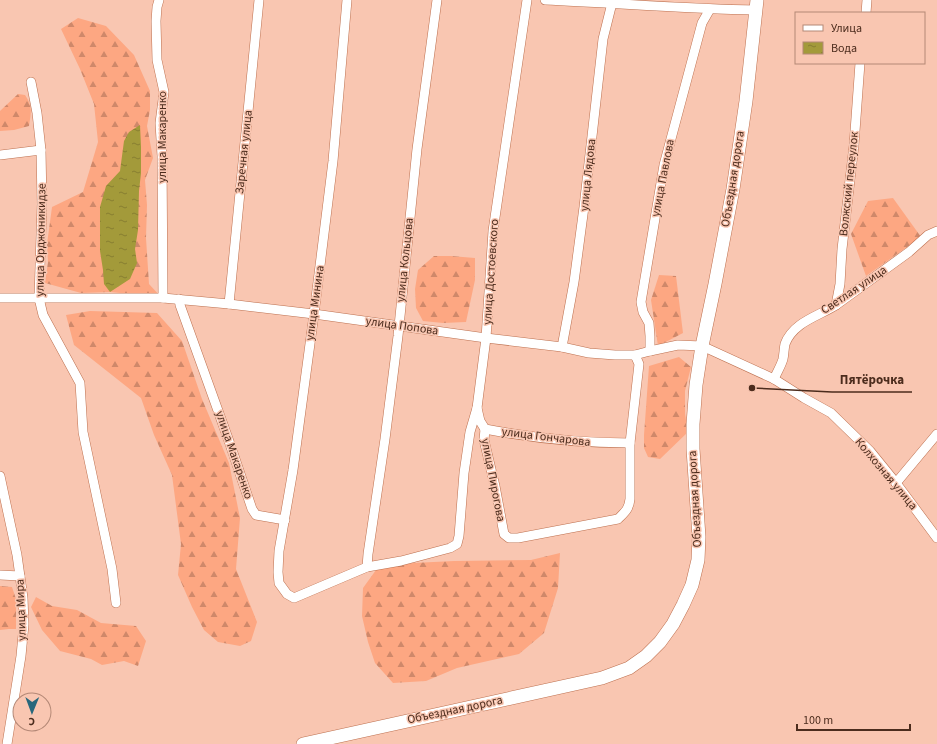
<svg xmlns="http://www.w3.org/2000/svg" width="937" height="744" viewBox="0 0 937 744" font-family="'Source Sans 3',sans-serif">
<defs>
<pattern id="forest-firs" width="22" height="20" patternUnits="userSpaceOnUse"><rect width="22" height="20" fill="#fda782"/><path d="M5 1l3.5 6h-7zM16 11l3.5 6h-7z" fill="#cf886a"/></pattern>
<pattern id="water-ripples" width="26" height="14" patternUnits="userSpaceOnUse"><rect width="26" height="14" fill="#a39a3a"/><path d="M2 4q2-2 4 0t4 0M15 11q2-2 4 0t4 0" fill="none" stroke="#877e30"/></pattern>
</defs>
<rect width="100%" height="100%" fill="#f9c6b1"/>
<g fill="url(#forest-firs)">
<path d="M78,18L106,26L134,55L150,91V110L147,126L153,158L145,180L147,205L146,238L149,284L161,297L110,292L81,293L45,283L48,262L47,244L52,207L83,192L98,142L94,104L80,69L61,29Z"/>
<path d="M18,94L25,95C33,106 31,113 29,126L14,130L0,131V111Z"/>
<path d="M893,198L921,237L866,276L851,234L868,201Z"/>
<path d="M434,256H451L475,258V280L466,322L443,323L423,321L416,308L415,289L418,270Z"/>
<path d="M659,275L676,276L683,333L658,346L651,300Z"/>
<path d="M90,311L157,313L182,341L202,399L229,463L240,518L236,569L257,622L251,641L240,646L218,642L204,630L192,607L178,575L181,544L172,475L154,435L141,398L74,345L66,315Z"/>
<path d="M679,357L691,367L685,391V414L688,432L660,459L648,457L644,448V435L649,366Z"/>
<path d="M560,553L558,588L544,633L519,654L457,668L426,681L393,683L375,663L368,642L362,616L363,588L376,570L413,563L454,561L531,560Z"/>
<path d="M0,586L12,587L16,599V629H9L0,630Z"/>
<path d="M36,597L52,606L77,610L101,623L136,626L146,641L138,666L124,661L102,665L91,659L60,651L42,630L31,607Z"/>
</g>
<path fill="url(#water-ripples)" d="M140,125L141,147V173L139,191L138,230L135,249L137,263L130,279L110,292L104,284L103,270L100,251V207L106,186L120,171L124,141L129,132Z"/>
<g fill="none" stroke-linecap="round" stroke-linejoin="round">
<g stroke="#bd704f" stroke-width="10">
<g id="street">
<path d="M159,0L157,7L156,21L157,60L164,92L160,123L162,156L163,298"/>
<path d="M347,0L333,161L314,314L293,470L279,551L278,572L279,583L287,594L294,598L367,567L401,561L450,548L457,544L459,536L464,473L470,432L477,408L486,338L493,231L527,0"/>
<path d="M545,0C616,3 686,9 756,10"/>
<path d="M866,13L867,0"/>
<path d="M31,82L37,113L41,150L42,204L39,298L43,315L80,383L83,432L112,569L116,603"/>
<path d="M0,155L41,150"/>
<path d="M0,298H163L229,304L314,314L486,338L562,347L589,353L615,355H635L650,351L678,345L702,346L774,379L804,398L831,413L870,451L896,483L937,538"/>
<path d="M179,299L180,305L230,444L252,509L256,515L285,520"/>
<path d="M229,304L259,0"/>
<path d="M836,305L840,284L842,249L854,145L860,63"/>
<path d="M562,347L574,282L584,207L603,39L612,3"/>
<path d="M650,351V336L649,323L643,312L641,302L664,165L702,23L710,9"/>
<path d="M774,379C777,372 781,366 783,359C784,354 784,349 785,344C793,322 819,316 836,305L909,252L928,235L937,231"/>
<path d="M477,408L480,421L485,429C532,438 581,443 630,443"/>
<path d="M485,429L484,440L495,486L504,534L509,538H518L618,519C625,512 629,509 630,499V443L639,364L635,355"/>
<path d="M0,476L17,555L23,598L24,624L21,656L7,744"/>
<path d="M896,483L937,434"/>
<path d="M367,567L368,554L385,439L398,336L417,149L437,0"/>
<path d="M0,575L20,576"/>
</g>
</g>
<g stroke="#bd704f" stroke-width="14">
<path id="secondary" d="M303,744L602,678L629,668L646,656L660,642L673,624L683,605L692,585L698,560L699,537L693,449V424L696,385L702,346L715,284L733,189L746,101L757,0"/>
</g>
<use href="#street" stroke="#fff" stroke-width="9"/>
<use href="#secondary" stroke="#fff" stroke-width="13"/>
</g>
<g text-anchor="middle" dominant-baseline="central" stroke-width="3" stroke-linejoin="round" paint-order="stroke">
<g font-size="12" fill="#4c2c1d" stroke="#f9c6b1">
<text transform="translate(162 137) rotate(-90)">улица Макаренко</text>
<text transform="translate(244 152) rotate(-84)">Заречная улица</text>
<text transform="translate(588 175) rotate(-84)">улица Лядова</text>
<text transform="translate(663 178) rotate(-79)">улица Павлова</text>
<text transform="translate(733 179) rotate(-81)">Объездная дорога</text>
<text transform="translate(849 184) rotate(-84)">Волжский переулок</text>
<text transform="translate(41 240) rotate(-89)">улица Орджоникидзе</text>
<text transform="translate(405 260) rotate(-84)">улица Кольцова</text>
<text transform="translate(491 272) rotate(-86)">улица Достоевского</text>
<text transform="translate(854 290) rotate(-34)">Светлая улица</text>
<text transform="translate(315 303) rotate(-82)">улица Минина</text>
<text transform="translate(402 326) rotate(8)">улица Попова</text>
<text transform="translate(546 437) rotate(7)">улица Гончарова</text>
<text transform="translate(234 455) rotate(71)">улица Макаренко</text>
<text transform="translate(886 474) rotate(50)">Колхозная улица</text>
<text transform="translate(493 480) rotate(79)">улица Пирогова</text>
<text transform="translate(695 499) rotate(-93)">Объездная дорога</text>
<text transform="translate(21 610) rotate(-92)">улица Мира</text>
<text transform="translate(455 710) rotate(-12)">Объездная дорога</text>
</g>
</g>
<path fill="none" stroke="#4c2c1d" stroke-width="1.5" d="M752 388L832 392H912"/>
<circle fill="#4c2c1d" stroke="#f9c6b1" stroke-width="1.5" cx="752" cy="388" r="4"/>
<g font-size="13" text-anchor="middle" font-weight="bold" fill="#4c2c1d" stroke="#f9c6b1" stroke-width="3" stroke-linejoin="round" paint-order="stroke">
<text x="872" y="384">Пятёрочка</text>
</g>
<rect x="795" y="12" width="130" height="52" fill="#f9c6b1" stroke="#b48876"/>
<rect x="803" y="25" width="20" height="6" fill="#ffffff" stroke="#b48876"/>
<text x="831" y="32" font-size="12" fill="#4c2c1d">Улица</text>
<rect x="803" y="42" width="20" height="12" fill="url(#water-ripples)" stroke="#b48876"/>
<text x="831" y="52" font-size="12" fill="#4c2c1d">Вода</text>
<g transform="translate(32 712) rotate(181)"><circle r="19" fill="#f9c6b1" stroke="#b48876"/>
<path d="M0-3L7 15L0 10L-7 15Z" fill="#28677c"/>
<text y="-6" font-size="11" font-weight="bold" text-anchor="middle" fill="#4c2c1d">С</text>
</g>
<path d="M797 724v6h113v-6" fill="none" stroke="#4c2c1d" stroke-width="2"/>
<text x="803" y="724" font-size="12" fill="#4c2c1d" stroke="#f9c6b1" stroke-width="3" paint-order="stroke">100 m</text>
</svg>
